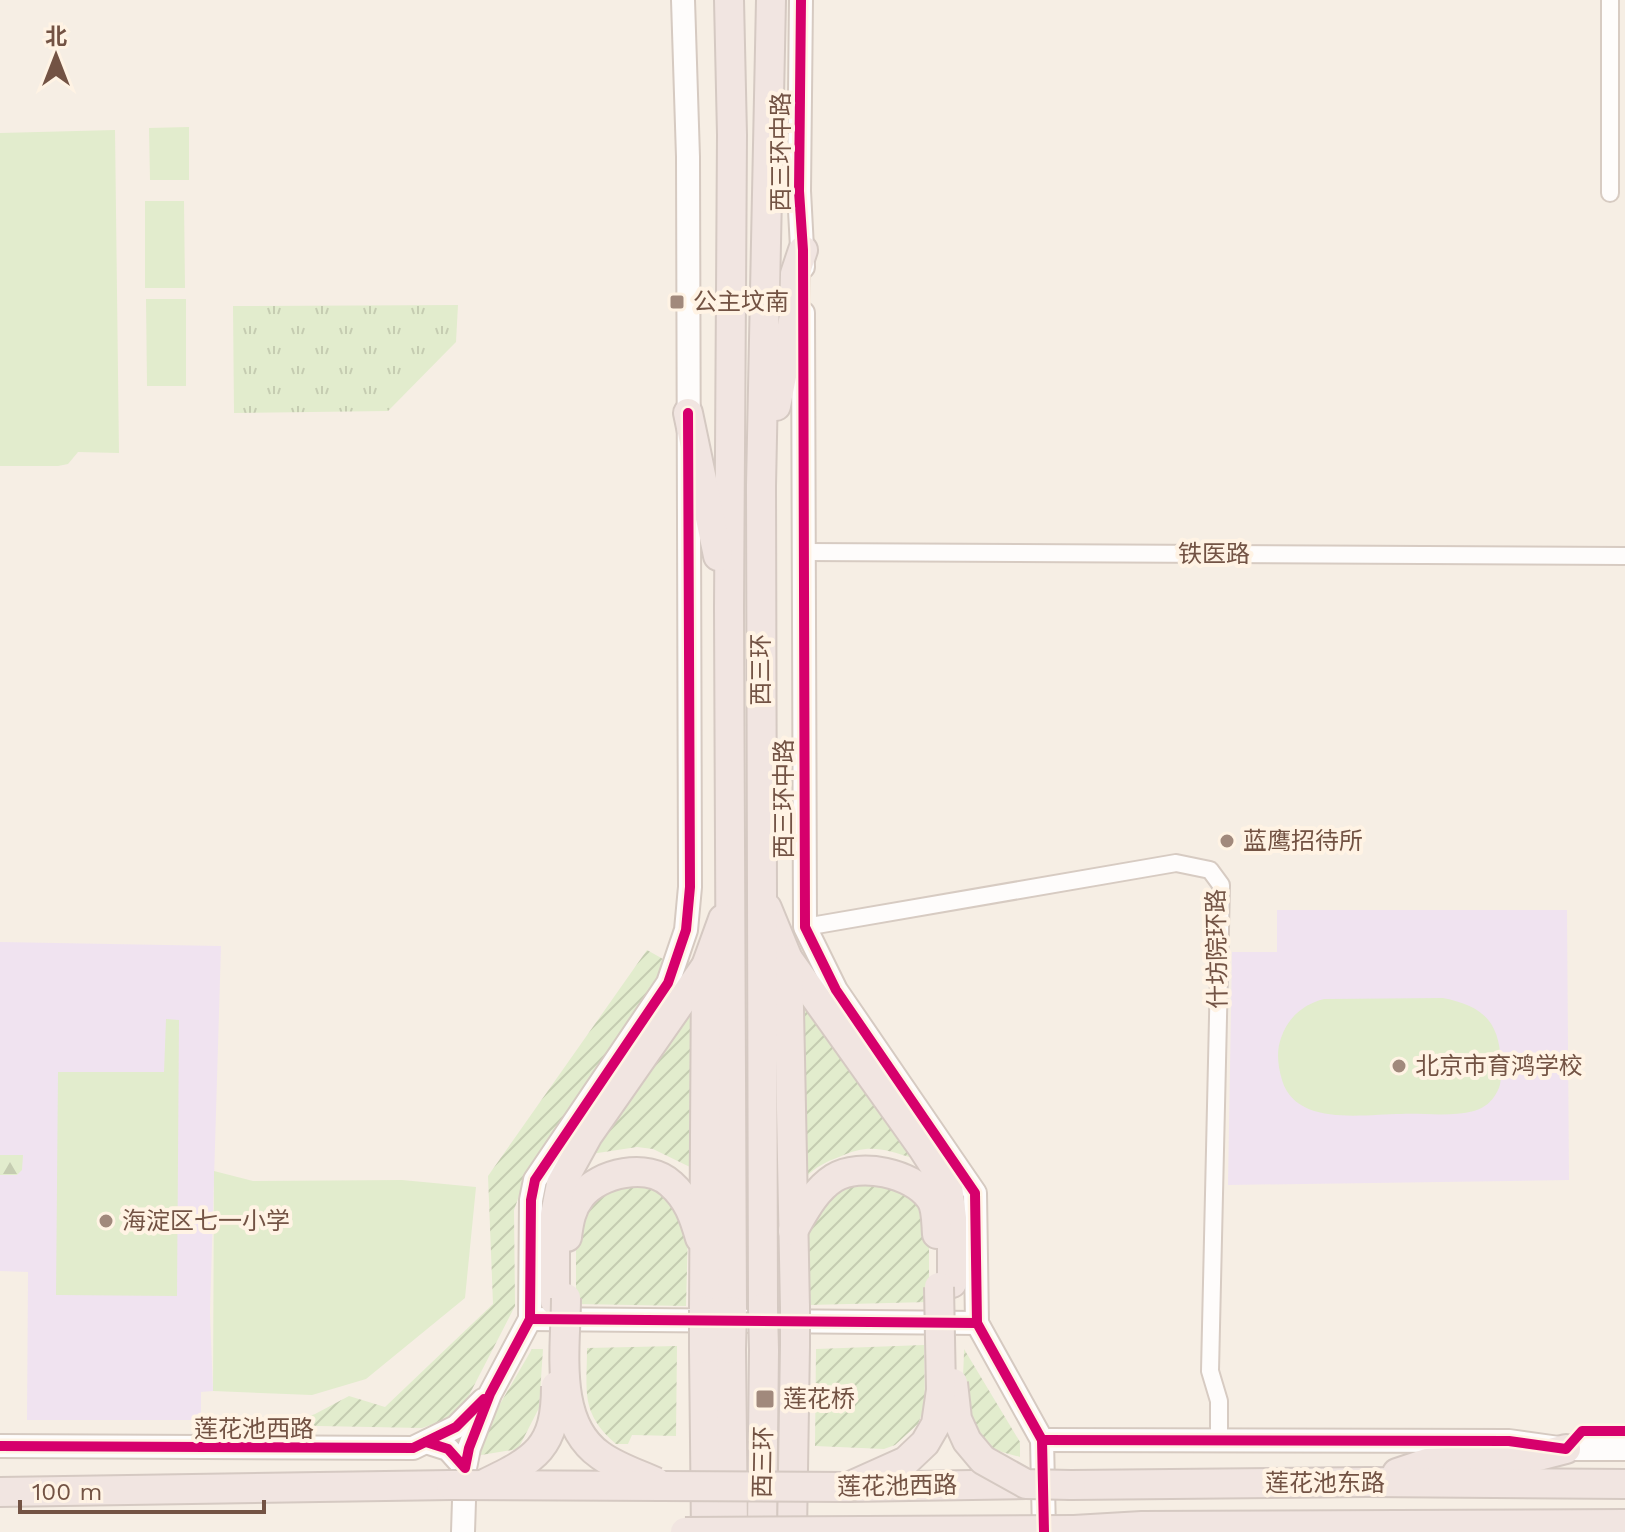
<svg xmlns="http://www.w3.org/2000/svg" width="1625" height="1532" viewBox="0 0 1625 1532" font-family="'Work Sans','Noto Sans SC',sans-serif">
<defs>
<pattern id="grass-tufts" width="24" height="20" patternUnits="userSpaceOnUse" patternTransform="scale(2)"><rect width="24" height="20" fill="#e2eccd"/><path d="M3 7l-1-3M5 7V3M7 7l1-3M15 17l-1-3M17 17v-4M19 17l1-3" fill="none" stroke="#c5ccb1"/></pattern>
<pattern id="forest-firs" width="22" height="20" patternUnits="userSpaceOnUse" patternTransform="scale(2)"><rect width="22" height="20" fill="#e2eccd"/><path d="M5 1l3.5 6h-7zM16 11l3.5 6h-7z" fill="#c5ccb1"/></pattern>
<pattern id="garden-furrows" width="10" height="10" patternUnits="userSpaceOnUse" patternTransform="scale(2)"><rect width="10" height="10" fill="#e2eccd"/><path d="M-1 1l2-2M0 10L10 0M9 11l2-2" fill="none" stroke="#c5ccb1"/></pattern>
</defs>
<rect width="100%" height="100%" fill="#f6eee4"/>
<g fill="#f0e3f0">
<path d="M1277,910H1567L1569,1180L1228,1185L1232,952H1277Z"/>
<path d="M0,942L221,946L210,1312L213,1391L201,1392V1420H27L28,1272L0,1271Z"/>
</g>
<path fill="url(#grass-tufts)" d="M458,305L456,342L388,411L234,413L233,306Z"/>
<path fill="url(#forest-firs)" d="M0,1155H23L22,1170L17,1175H0Z"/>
<g fill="#e2eccd">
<path d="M189,127V180H150L149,128Z"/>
<path d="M115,130L119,453L78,452L68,464L58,466H0V133Z"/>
<path d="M145,201H184L185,288H145Z"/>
<path d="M146,299H186V386H147Z"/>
<path d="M1443,998C1483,1006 1499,1021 1501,1062C1501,1072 1502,1084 1497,1092C1492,1102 1484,1108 1474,1111C1451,1117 1424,1113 1401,1114C1363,1114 1296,1127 1282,1080C1278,1066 1276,1052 1281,1038C1288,1017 1304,1004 1324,999Z"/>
<path d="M166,1019L179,1020L177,1296L56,1295L58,1072H164Z"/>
<path d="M214,1171L253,1181L402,1180L476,1187L465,1298L366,1379L312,1395L213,1391Z"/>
</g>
<g fill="url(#garden-furrows)">
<path d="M647,950L663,959V973L526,1176L514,1210L515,1306L463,1407L447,1419L422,1428L211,1424L201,1420H299L315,1414L349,1396L385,1407L493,1304L488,1176Z"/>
<path d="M802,1003L913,1158C883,1149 869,1143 839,1157C825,1162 816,1167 806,1177Z"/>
<path d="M692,1005V1168L653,1149L637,1147L591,1154Z"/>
<path d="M633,1180L674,1197L688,1229L686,1306L576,1304V1220L592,1200Z"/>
<path d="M880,1180L918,1200L929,1217V1302L809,1305C809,1282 805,1256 809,1234C814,1200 850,1183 880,1180Z"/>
<path d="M924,1345L925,1405L918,1424L895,1445L884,1449L815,1446L816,1349Z"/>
<path d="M677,1346L676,1436L632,1435L628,1444H616C580,1413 587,1392 587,1348Z"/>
<path d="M532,1349H543L539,1408L518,1449L475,1456L493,1416Z"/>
<path d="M964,1349L1020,1442V1457C1010,1454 999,1452 990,1447C954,1426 964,1385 964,1349Z"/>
</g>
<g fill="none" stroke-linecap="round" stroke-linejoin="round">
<g stroke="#d7cbc2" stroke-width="20">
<g id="street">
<path d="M1610,193V0"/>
<path d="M804,552L1625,556"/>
<path d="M805,927L1176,863L1210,870L1221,885L1210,1371L1219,1401V1440"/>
</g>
</g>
<g stroke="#d6cac1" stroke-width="26">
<g id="secondary">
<path d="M801,0L799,191L803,267"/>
<path d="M803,313L805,927L836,990L975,1193L977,1323L1042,1440L1044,1532"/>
<path d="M530,1319L977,1323"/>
<path d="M1042,1440L1509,1441L1566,1449H1625"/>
<path d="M426,1442L448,1449L465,1468L469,1448L490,1394L530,1319L531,1200L535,1180L668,983L686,930L690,887L688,157L683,0"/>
<path d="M0,1446L413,1448L456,1427L483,1400"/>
<path d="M463,1532L465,1469"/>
</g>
</g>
<g stroke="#d5c9c2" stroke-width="32">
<g id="highway">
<path d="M729,0L732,135L729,608L732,1311"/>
<path d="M776,406L794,316L795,274L803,250"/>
<path d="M688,413L718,556"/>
<path d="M767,908L788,959L922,1147L948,1187L952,1218V1283"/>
<path d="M788,959L795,1308"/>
<path d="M793,1231C804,1212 815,1190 834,1178C860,1162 912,1173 930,1198C937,1207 936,1223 937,1234"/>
<path d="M567,1237C569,1221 571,1209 581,1196C599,1173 648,1162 671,1184C688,1199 694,1217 700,1238"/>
<path d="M555,1301V1215L561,1184L588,1135L706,966L723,919"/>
<path d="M763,1308L761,486L771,0"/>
<path d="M704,1310L706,966"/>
<path d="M704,1349L706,1532"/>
<path d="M731,1349L733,1532"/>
<path d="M1397,1473L1427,1463L1531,1458L1566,1449"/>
<path d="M1071,1485L1367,1482L1625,1484"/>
<path d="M848,1487L1026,1484"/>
<path d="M0,1492L451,1485"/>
<path d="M1074,1530L1142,1526L1625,1524"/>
<path d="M762,1532L764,1350"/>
<path d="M792,1532L795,1345"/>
</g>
</g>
<use href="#street" stroke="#fefcfb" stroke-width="16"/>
<use href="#secondary" stroke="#fefcfb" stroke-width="22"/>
<use href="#highway" stroke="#f1e5e1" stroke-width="28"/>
<g stroke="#d5c9c2" stroke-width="32" stroke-linecap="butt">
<g id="highway-bridge">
<path d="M566,1298C566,1347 553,1422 600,1455C616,1467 638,1474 656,1482"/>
<path d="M763,1308L764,1350"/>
<path d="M704,1310V1349"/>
<path d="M795,1345V1308"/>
<path d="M731,1349L732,1311"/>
<path d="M953,1383L957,1419L967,1441L983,1460L1026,1484L1071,1485"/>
<path d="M484,1484C536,1459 556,1448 556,1386"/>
<path d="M451,1485L848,1487L906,1461L925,1443L936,1424L941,1390L939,1287"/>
<path d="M685,1532L1074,1530"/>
</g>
</g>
<use href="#highway-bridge" stroke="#f1e5e1" stroke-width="28"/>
<g stroke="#fff3e4" stroke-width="15">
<g id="cycleway">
<path d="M801,0L799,191L803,250L805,927L836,990L975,1193L977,1323L1042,1440L1044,1532"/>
<path d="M530,1319L977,1323"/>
<path d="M1042,1440L1509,1441L1566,1449L1582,1431H1625"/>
<path d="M426,1442L448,1449L465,1468L469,1448L490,1394L530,1319L531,1200L535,1180L668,983L686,930L690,887L688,413"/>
<path d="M0,1446L413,1448L456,1427L484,1399"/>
</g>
</g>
<use href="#cycleway" stroke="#d6006c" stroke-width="10"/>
</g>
<g fill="#a1897c" stroke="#fff3e4" stroke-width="3">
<rect x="669" y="294" width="16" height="16" rx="4"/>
<circle cx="1227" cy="841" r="8"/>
<circle cx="1399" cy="1066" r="8"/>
<circle cx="106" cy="1221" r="8"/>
<rect x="755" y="1389" width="20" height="20" rx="4"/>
</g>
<g text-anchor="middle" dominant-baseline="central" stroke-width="8" stroke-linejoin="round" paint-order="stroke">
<g font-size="24" fill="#735344" stroke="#fff3e4">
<text transform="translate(781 152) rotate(-90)">西三环中路</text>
<text x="1214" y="554">铁医路</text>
<text transform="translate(761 670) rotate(-90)">西三环</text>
<text transform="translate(784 799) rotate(-90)">西三环中路</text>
<text transform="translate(1217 949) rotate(-91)">什坊院环路</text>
<text x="254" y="1429">莲花池西路</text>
<text transform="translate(763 1462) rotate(-89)">西三环</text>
<text x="1325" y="1483">莲花池东路</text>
<text transform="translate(897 1486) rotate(-1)">莲花池西路</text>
</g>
<g font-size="24" fill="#735344" stroke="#fff3e4" text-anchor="start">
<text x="693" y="302">公主坟南</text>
<text x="1243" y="841">蓝鹰招待所</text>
<text x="1415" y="1066">北京市育鸿学校</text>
<text x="122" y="1221">海淀区七一小学</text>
<text x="783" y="1399">莲花桥</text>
</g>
</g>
<g transform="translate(56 56)" stroke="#fff3e4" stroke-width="6" paint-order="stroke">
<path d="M0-6L14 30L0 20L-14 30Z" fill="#735344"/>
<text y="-12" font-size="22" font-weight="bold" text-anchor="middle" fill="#735344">北</text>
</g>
<path d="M20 1500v12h244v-12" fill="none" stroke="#735344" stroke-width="4"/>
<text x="32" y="1500" font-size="24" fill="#735344" stroke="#fff3e4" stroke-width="6" paint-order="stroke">100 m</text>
</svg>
